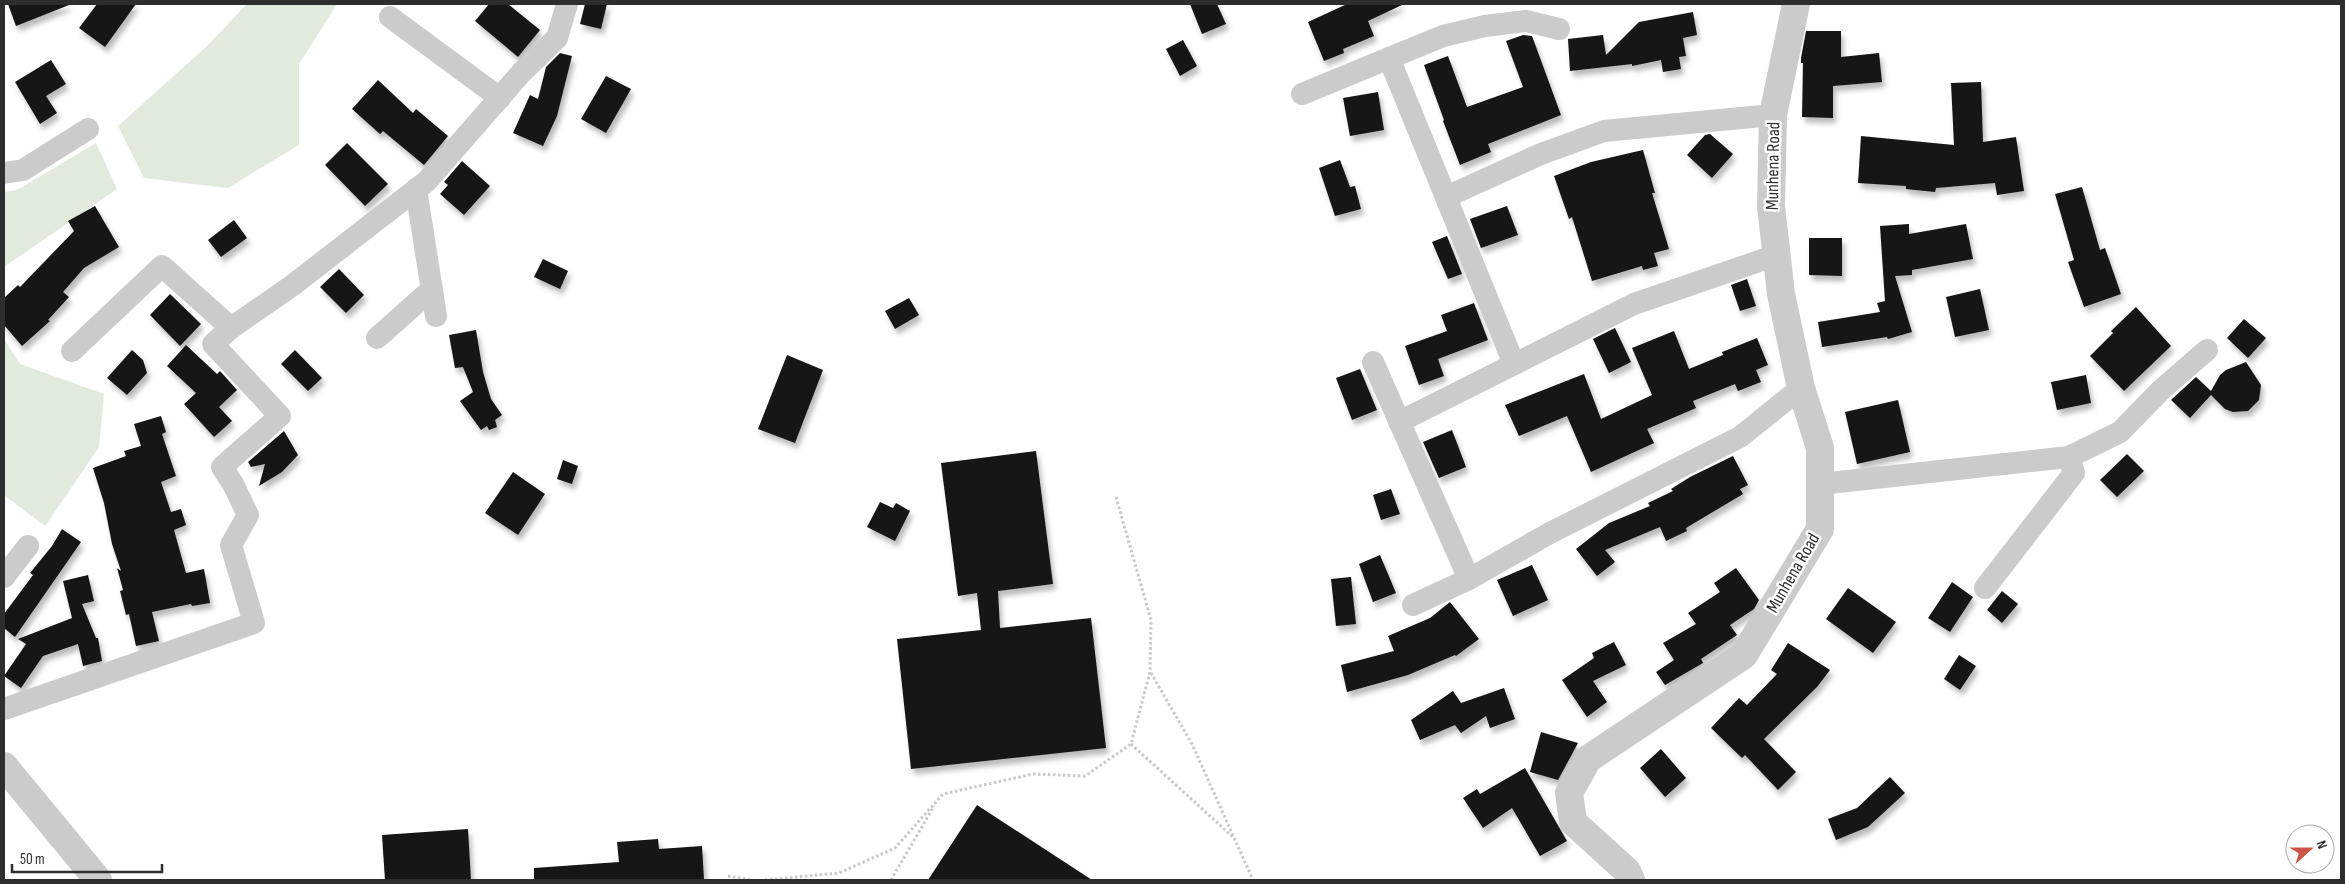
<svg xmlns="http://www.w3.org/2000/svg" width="2345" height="884" viewBox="0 0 2345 884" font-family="'Sofia Sans Condensed',sans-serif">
<defs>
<filter id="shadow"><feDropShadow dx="3" dy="5.5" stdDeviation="2.5" flood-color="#0004"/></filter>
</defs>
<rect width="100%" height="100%" fill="#fff"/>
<g fill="#e2e9dd">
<path d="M247,4H337L299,64V145L228,188L144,178L118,126L206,47Z"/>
<path d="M96,143L117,189L4,267V192L17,190Z"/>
<path d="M4,339L20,364L104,394L99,447L45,526L4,495Z"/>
</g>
<g fill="#151515" filter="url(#shadow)">
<path d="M8,4H69V5L16,26Z"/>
<path d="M97,4H136L105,47L79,28Z"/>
<path d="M489,4H508L540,30L518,57L475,21Z"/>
<path d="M585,4H607L601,29L580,24Z"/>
<path d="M1190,4H1217L1226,24L1202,34Z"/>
<path d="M1347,4H1404L1368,21L1374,36L1343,49L1344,53L1324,61L1308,22Z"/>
<path d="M1693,12L1697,35L1683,38L1686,56L1679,57L1681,69L1663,72L1661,60L1632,66V64L1570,71L1568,39L1603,35L1606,55L1639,22Z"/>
<path d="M1806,31H1841V57L1879,53L1882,82L1833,86V118L1802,117L1803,63H1801V58Z"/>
<path d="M1523,35L1532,36L1561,115L1488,144L1491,152L1460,165L1443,121L1444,120L1424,65L1448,56L1467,107L1523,87L1506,41Z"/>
<path d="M1183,40L1197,66L1180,76L1166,49Z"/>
<path d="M560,53L572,56L557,116L543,146L513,133L530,95L538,99L546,67Z"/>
<path d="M51,60L66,84L46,96L57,113L40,124L15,82Z"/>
<path d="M606,76L631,89L606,133L581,119Z"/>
<path d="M378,80L413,113L416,109L448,136L424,165L383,131L380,134L352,109Z"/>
<path d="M1981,82L1983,142L2016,137L2024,191L1997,195L1995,183L1936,188L1935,192L1906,189V186L1858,183L1861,136L1954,145L1951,83Z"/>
<path d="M1378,92L1384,130L1350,136L1343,98Z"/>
<path d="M1710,134L1733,154L1712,178L1687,155L1705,135Z"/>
<path d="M347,143L388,184L365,206L325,165Z"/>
<path d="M1643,150L1655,193H1652L1669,249L1654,253L1658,266L1643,270L1642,266L1592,281L1572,217L1569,219L1554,176L1591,162Z"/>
<path d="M1340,160L1350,187L1355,186L1361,209L1335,216L1319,168Z"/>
<path d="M462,161L490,186L464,215L440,194L448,185L444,182Z"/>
<path d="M2082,187L2100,250L2105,248L2121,294L2084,307L2068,262L2074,260L2055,194Z"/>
<path d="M95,206L119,247L84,268L63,292L69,297L48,320L50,321L22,346L4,325V298L18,285L20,287L74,231L68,221Z"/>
<path d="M1507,206L1518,235L1481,248L1470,219Z"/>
<path d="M234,220L247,238L221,257L208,240Z"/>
<path d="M1909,224V234L1966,224L1973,259L1912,270V275L1895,276L1912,332L1888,339L1887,337L1822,347L1818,322L1880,312L1877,303L1885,301L1880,226Z"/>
<path d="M1447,236L1462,274L1448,279L1432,242Z"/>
<path d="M1809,238H1842V276L1809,275Z"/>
<path d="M543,259L568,271L560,289L534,277Z"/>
<path d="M339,269L364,295L346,313L320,287Z"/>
<path d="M1747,279L1756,306L1740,311L1731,285Z"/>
<path d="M1980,289L1989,330L1955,337L1946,297Z"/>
<path d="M170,294L201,324L180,346L150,315Z"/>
<path d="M909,298L919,315L895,329L885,311Z"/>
<path d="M1474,303L1488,340L1438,359L1444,376L1419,385L1405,346L1447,331L1441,315Z"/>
<path d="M2136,307L2171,346L2124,391L2090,356L2113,333L2111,331Z"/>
<path d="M2244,319L2266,338L2248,358L2227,338Z"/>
<path d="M1615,328L1631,362L1609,373L1593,339Z"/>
<path d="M476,330L483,372L491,399L502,415L495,420L497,427L489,430L487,426L481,430L460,401L473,392L463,367L455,368L449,335Z"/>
<path d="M1674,331L1689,369L1723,355L1722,352L1757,338L1768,365L1756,370L1761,382L1738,391L1735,384L1693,401L1696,408L1647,429L1654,443L1591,472L1567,416L1519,436L1505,405L1584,374L1601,419L1652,395L1632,348Z"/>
<path d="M186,345L217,374L220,371L237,390L219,407L232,421L214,437L184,404L196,393L167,366Z"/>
<path d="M132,350L143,360L147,373L127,395L107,378Z"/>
<path d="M295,350L322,378L308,391L281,364Z"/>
<path d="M787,355L823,370L795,443L758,429Z"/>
<path d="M2246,362L2261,385L2259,400L2248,411L2233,412L2225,409L2211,395L2190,418L2171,400L2196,377L2211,391L2220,375L2226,370Z"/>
<path d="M1360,369L1377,410L1352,420L1336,378Z"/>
<path d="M2086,375L2091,403L2057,410L2051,382Z"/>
<path d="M1898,400L1910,452L1857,464L1845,412Z"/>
<path d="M161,416L166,432L162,434L176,476L161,482L171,512L181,509L186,525L174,530L186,573L204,569L210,603L192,606L191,604L152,612L159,641L136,646L129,614L126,615L120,591L123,590L117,568L121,571L112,544L104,503L93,468L126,456L124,451L141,446L134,424Z"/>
<path d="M1452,430L1466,467L1439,478L1423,442Z"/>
<path d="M284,431L298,455L282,472L259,486L265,464L251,467L248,462Z"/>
<path d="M1036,451L1053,584L998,591L1000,628L1091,618L1106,748L911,769L897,639L981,630L977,593L958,596L941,463Z"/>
<path d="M2127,454L2144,471L2117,497L2100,480Z"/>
<path d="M1733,456L1748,485L1740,489L1743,494L1686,528L1687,531L1666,541L1660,527L1605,550L1615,562L1597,576L1576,549L1609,523L1650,506L1648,503L1673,491L1671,489L1690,477Z"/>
<path d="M563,460L578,466L572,484L557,479Z"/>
<path d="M513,472L545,494L518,535L485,513Z"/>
<path d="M1391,489L1400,514L1381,520L1373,495Z"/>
<path d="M880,502L893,508L896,503L910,511L895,541L867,527Z"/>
<path d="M62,529L81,542L15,637L4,628V614L33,575L30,573L52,546Z"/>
<path d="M1380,555L1396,593L1373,602L1359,564Z"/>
<path d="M1532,565L1548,600L1513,616L1497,580Z"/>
<path d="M1736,568L1759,600L1754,609L1730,625L1737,635L1701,659L1703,663L1665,685L1656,672L1674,660L1663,643L1696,624L1688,613L1720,592L1714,583Z"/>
<path d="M88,575L94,601L82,604L96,638H98L102,661L83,666L78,644L43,656L21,688L4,676L26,644L18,639L72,618L63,581Z"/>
<path d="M1351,577L1356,624L1336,626L1331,579Z"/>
<path d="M1952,582L1973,597L1950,632L1928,618Z"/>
<path d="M1848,588L1896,622L1873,653L1826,619Z"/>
<path d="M2002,591L2018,604L2002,623L1987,610Z"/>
<path d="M1450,602L1479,639L1456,656L1455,655L1408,675L1347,692L1341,665L1394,651L1388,636L1430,618Z"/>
<path d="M1614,642L1626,665L1593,681L1607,702L1587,717L1562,680L1594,658L1592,653Z"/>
<path d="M1788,643L1830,670L1817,687L1764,739L1796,772L1778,790L1745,755L1742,758L1711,728L1739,698L1747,705L1777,674L1771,670Z"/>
<path d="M1959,655L1976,666L1960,690L1944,679Z"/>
<path d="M1504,688L1515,719L1490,728L1486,716L1461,733L1455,725L1420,740L1411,720L1453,691L1461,703Z"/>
<path d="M1541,732L1578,743L1558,780L1530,772Z"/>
<path d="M1661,749L1686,778L1665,797L1640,768Z"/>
<path d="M1525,768L1567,841L1540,856L1512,808L1483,828L1463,798L1477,789L1480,794Z"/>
<path d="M1890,777L1905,793L1868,827L1836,840L1828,819L1857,808Z"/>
<path d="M977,805L1092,880H928Z"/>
<path d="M468,829L471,880H385L382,835Z"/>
<path d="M658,839L659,849L702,846L704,880H534V868L619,862L617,842Z"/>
</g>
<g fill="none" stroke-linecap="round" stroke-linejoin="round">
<g stroke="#c8c8c8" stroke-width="3" stroke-dasharray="2.5 2.5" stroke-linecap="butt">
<path d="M1151,673L1192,744L1253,880"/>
<path d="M1131,744L1234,838"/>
<path d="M728,876L751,880"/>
<path d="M765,880L839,873L895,848L943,794L1033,774L1085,776L1131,744L1150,672L1151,620L1116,497"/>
<path d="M891,880L934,806"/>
</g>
<g stroke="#cbcbcb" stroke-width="22">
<path d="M390,17L500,98"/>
<path d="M1389,58L1514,364"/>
<path d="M1302,94L1443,36L1485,26L1526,21L1559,29"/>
<path d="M4,173L23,170L88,129"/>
<path d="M416,189L436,316"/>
<path d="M1446,197L1541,154L1604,131L1773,115"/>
<path d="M377,338L432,289"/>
<path d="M72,351L162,266L231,328L293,285L427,181L522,72L557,38L567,4"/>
<path d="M1373,362L1469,579"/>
<path d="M1399,422L1634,304L1777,255"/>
<path d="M1820,484L2069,457"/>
<path d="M4,577L28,546"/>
<path d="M1985,588L2074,473L2069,457L2120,432L2161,390L2207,350"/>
<path d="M1413,605L1469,579L1550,533L1740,437L1801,388"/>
<path d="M4,709L254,623L231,545L248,515L233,484L222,467L280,416L213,344L231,328"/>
</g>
<g stroke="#cbcbcb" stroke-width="28">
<path d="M4,766L98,880"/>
<path d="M1631,880L1627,871L1573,822L1569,793L1588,759L1744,655L1820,529V448L1801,388L1781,294L1771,206L1773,115L1796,4"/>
</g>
</g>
<g text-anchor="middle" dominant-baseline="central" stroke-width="5" stroke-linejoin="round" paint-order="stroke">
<g font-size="18" fill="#2e2e2e" stroke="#fff">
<text transform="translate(1773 166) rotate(-89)">Munhena Road</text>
<text transform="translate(1793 573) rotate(-60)">Munhena Road</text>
</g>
</g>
<rect width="2345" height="884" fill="none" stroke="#2e2e2e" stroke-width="10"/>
<g transform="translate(2310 849) rotate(69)"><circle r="24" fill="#ffffff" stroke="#ababab"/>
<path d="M0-4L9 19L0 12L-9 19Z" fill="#cf5446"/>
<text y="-8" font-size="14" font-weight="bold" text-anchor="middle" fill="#2e2e2e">N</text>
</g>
<path d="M12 864v8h150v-8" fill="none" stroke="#2e2e2e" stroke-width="2.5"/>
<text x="20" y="864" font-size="15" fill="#2e2e2e" stroke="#ffffff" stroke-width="4" paint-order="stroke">50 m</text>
</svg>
